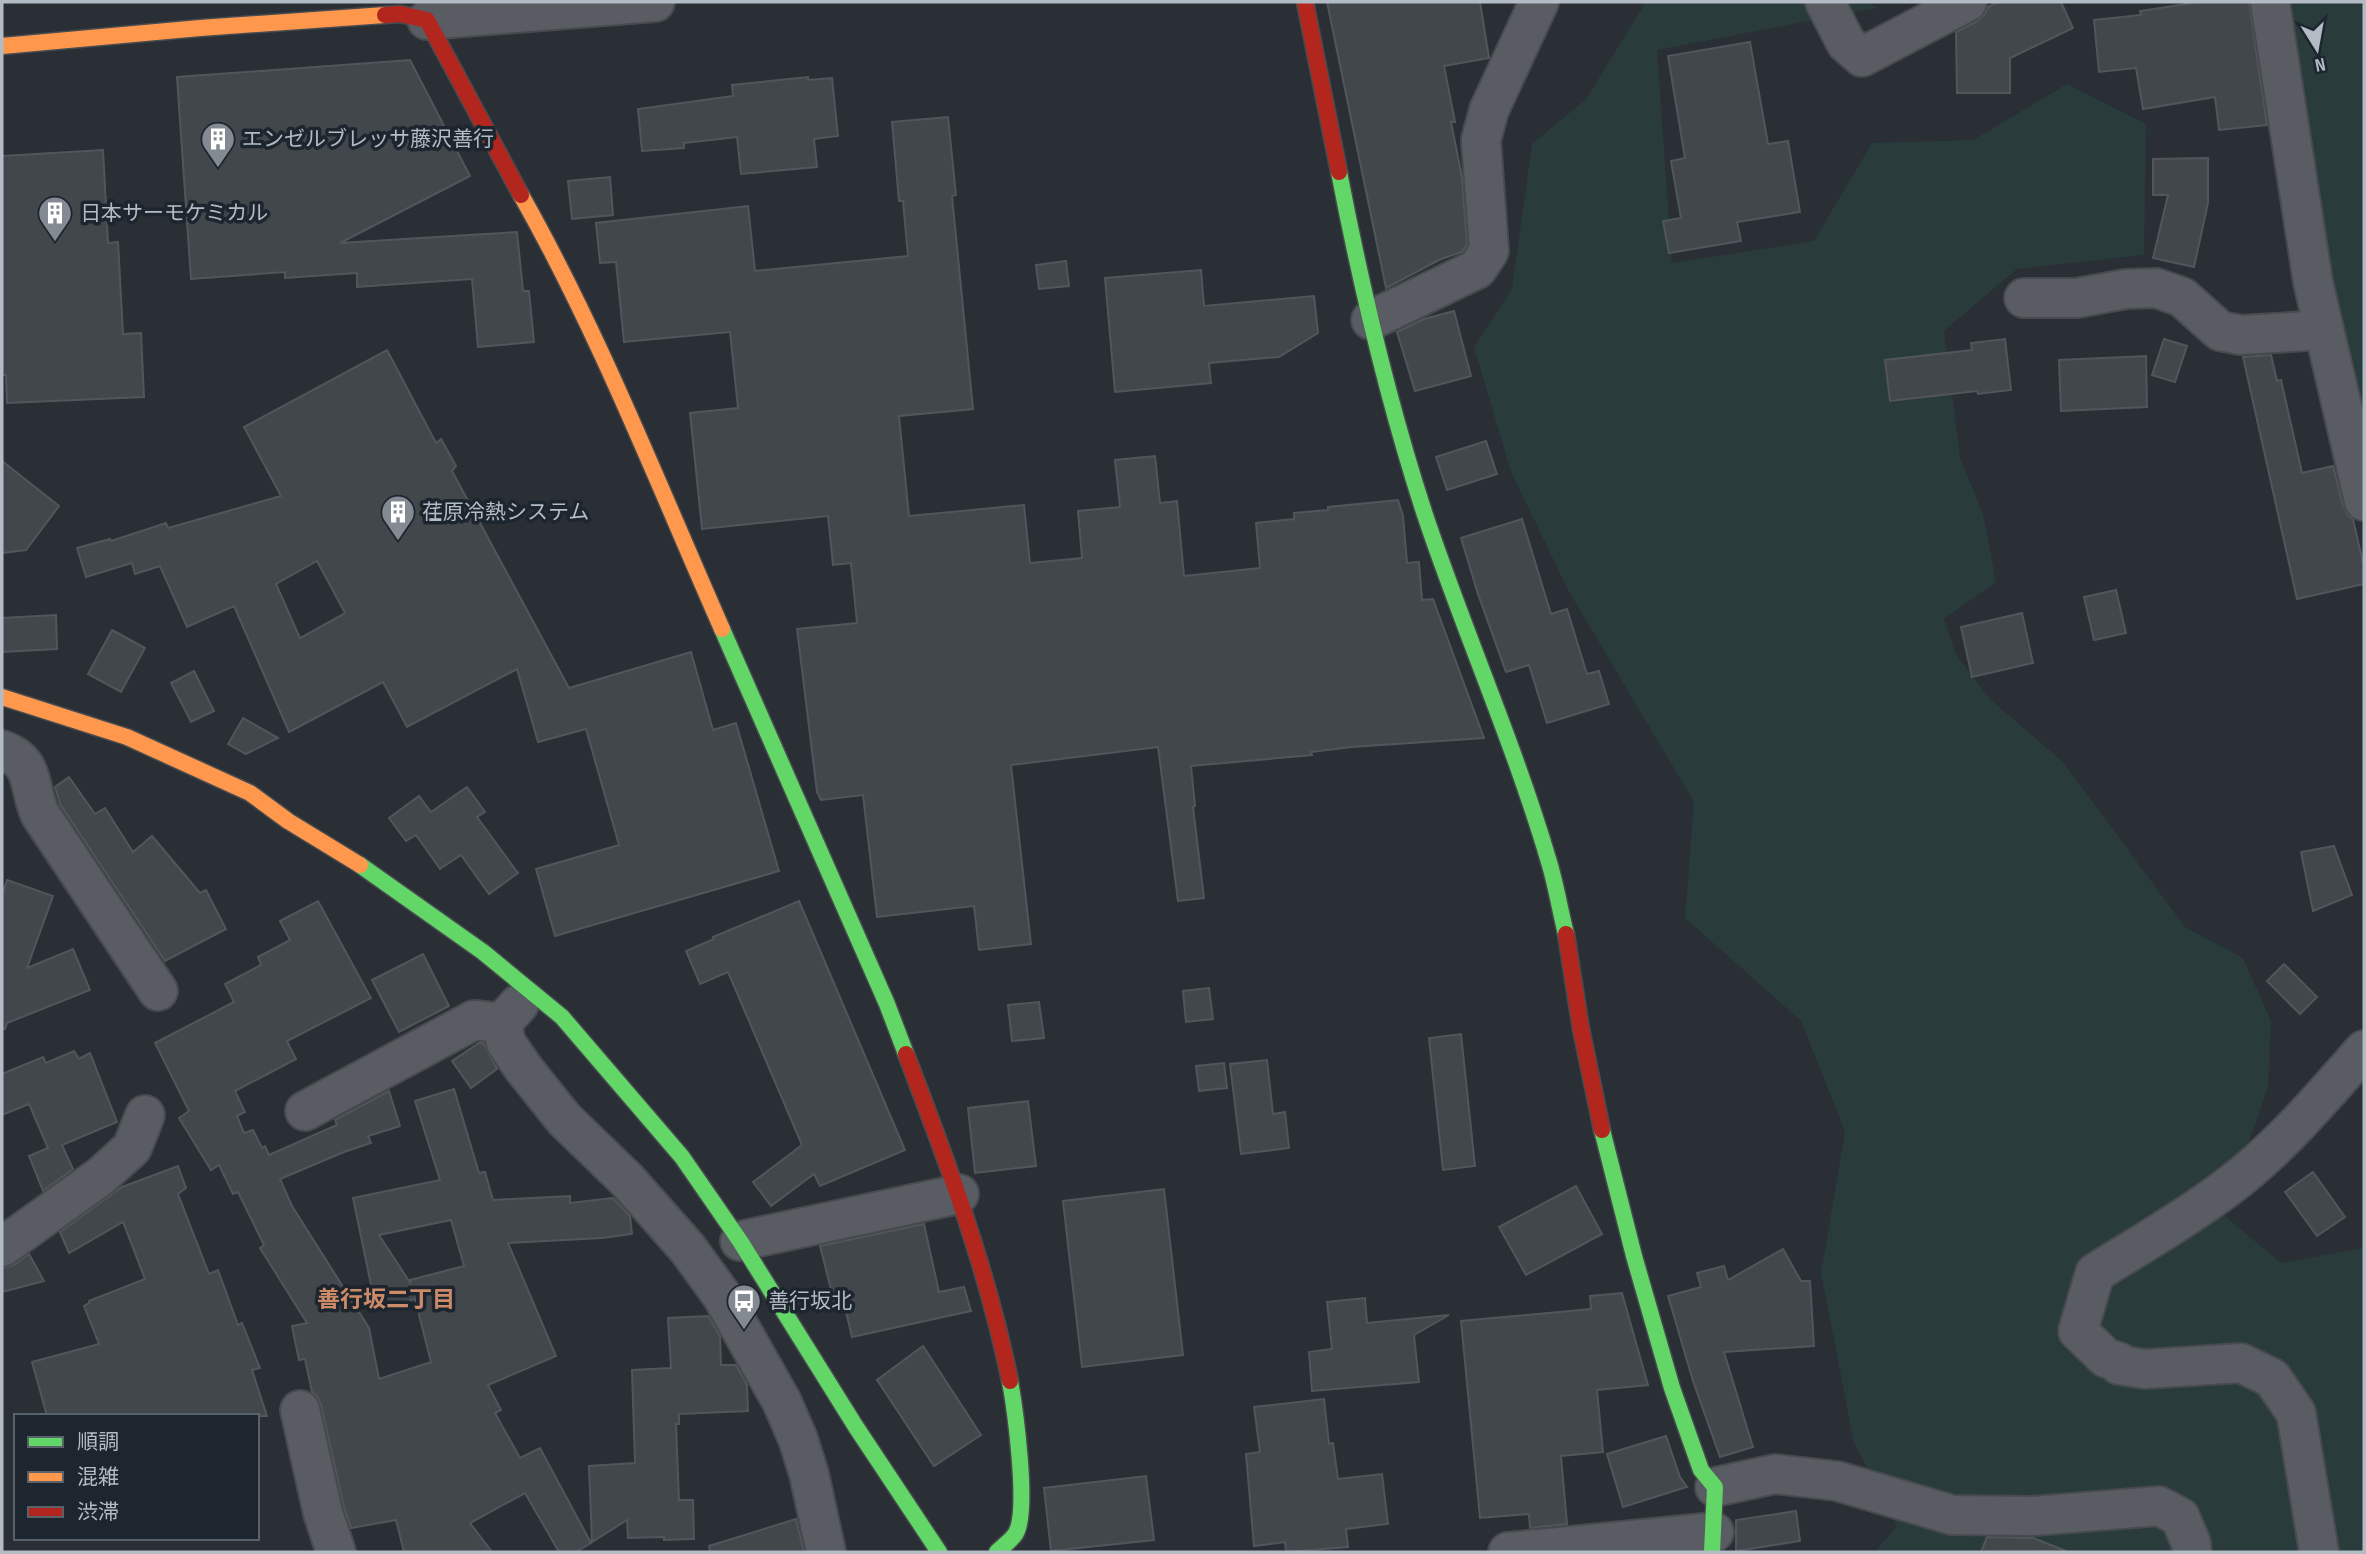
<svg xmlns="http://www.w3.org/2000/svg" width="2366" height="1554" viewBox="0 0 2366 1554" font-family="'Sofia Sans Condensed','Noto Sans JP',sans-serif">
<rect width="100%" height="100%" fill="#292f34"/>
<g fill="#293b3b">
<path d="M1646,2H1869L1877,8L1657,50L1672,263L1814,241L1872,143L1973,140L2067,84L2146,124L2144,255L2017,269L1944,331L1960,457L1983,514L1996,582L1944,619L1956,655L1991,700L2063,762L2185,927L2243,958L2271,1021L2268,1087L2224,1215L2281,1263L2364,1248V1552H1875L1897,1526L1854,1443L1821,1273L1845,1132L1801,1021L1685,918L1694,802L1568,590L1511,472L1474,347L1512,289L1532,144L1586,99Z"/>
<path d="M2291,2H2364V426L2333,279Z"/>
</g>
<g fill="#42474c" stroke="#51565b" stroke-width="2" fill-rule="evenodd">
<path d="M1327,2H1480L1489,58L1444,66L1455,122H1451L1462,177L1467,245L1462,252L1441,259L1386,288Z"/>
<path d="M1998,2H2061L2073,28L2010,58V93H1957L1956,32L1978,21L1985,14L1988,7Z"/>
<path d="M2199,2H2249L2267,125L2219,130L2215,97L2143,109L2136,68L2099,72L2094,20L2141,15L2140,11Z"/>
<path d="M1750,42L1768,144L1788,141L1800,212L1737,222L1741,241L1669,253L1663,221L1681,218L1671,161L1685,158L1668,56Z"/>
<path d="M410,60L470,176L340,243L517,232L523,291H529L534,342L478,347L472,279L357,287V273L285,278V272L191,279L177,77Z"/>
<path d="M808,77V80L832,78L838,136L814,139L817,167L741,174L737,137L684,143V148L642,151L638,109L733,96L732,85Z"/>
<path d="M948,117L956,195L952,196L973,409L899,416L909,516L1024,505L1030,563L1082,558L1078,511L1120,507L1115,460L1155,456L1160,503L1177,501L1184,576L1260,568L1256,523L1294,519V513L1328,510V507L1398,500L1403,516L1407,563L1419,562L1422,600L1433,599L1484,738L1351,747L1311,752L1312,755L1191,766L1195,806L1193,807L1204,898L1178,901L1158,747L1011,765L1031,944L979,950L974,906L877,917L863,795L821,800L817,792L797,629L857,623L851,563L833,565L828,516L702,529L690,413L738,408L730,332L624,342L616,262L600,263L596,223L748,206L755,271L908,256L903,201H899L892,122Z"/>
<path d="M103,150L108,243L118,242L123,334L141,333L144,397L7,403L6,375H2V156Z"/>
<path d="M2208,158V203L2194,267L2153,258L2168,195H2153V159Z"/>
<path d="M610,177L613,215L572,219L568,181Z"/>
<path d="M1066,261L1069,286L1039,289L1036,265Z"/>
<path d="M1201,270L1204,306L1314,296L1318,333L1279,357L1209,363L1211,383L1115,392L1105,278Z"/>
<path d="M1454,311L1471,376L1415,391L1397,332L1424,319Z"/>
<path d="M2005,339L2011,390L1978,394L1977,391L1890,401L1885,360L1972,350L1971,343Z"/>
<path d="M2164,339L2187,346L2175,382L2152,375Z"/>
<path d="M387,350L436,443L441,439L456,466L452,471L569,688L691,652L713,730L736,723L779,871L555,936L536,869L619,845L586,729L538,742L517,669L407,727L383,682L289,732L234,606L187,627L160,566L135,574L132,563L86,577L77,548L110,539L111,541L166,523L168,528L281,496L244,427ZM317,561L345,613L300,638L276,584Z"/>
<path d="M2271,355L2277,381L2281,380L2302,473L2333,466L2343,506L2348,515L2353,519L2364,567V584L2297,599L2243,357Z"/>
<path d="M2146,356L2147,407L2061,411L2059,360Z"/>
<path d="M1486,441L1497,474L1447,490L1436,457Z"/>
<path d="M2,461L59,506L26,550L2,553Z"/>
<path d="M1522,519L1551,614L1567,609L1587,674L1599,671L1609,704L1547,723L1529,665L1506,672L1478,594L1461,538Z"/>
<path d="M2116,590L2126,633L2094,640L2084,597Z"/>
<path d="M2022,613L2033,663L1972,677L1961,627Z"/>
<path d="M56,615L57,649L2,652V618Z"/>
<path d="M112,630L145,648L121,692L88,674Z"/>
<path d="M194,671L214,711L191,722L171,683Z"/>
<path d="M243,718L278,738L246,754L228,744Z"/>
<path d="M69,777L95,814L105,808L133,852L152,836L200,893L206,890L226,929L165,961L60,804L55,787Z"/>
<path d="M467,787L485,812L477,817L518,873L489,894L461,855L440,869L416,835L406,841L389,818L419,796L431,812Z"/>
<path d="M2334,846L2352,895L2313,911L2301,852Z"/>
<path d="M7,880L53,896L27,968L73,949L90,990L7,1023L5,1029H2V896Z"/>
<path d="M318,901L371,998L287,1041L296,1059L235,1091L245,1112L237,1116L244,1133L253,1130L262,1148L265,1146L269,1155L337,1125L335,1120L389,1091L400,1126L368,1136L371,1143L344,1152L280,1179L292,1206L369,1328L379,1379L431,1362L415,1299L376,1309L353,1198L440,1180L415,1101L454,1089L479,1173L485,1172L493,1200L570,1196V1203L613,1198L630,1216L632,1234L602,1238L508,1243L556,1356L488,1385L501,1410L495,1413L520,1458L540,1448L591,1543L576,1552H559L525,1493L470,1523L492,1552H404L396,1520L351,1528L344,1507L321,1405L317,1396L312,1392L305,1359L299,1360L292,1326L307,1323L260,1248L264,1245L238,1192L233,1194L219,1165L211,1170L179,1118L189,1111L155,1043L234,1002L225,984L261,965L258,957L290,940L280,921ZM451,1220L464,1266L410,1280L411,1284L379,1235Z"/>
<path d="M799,901L905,1150L820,1186L814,1174L771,1206L753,1182L802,1145L728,972L700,984L686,951L714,939L713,937Z"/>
<path d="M423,954L449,1006L399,1032L372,980Z"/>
<path d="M2284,964L2317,997L2300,1014L2267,981Z"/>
<path d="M1209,988L1213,1019L1186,1022L1183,991Z"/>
<path d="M1039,1002L1044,1038L1012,1041L1008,1005Z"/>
<path d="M1461,1034L1475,1166L1443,1170L1429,1038Z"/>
<path d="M479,1043H483L497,1069L471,1088L452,1061Z"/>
<path d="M74,1051L79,1059L90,1053L117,1122L62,1145L73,1169L43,1191L29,1156L48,1148L29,1104L2,1115V1074L43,1057L46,1063Z"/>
<path d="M1267,1060L1273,1114L1285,1112L1289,1148L1241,1154L1230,1064Z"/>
<path d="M1224,1063L1227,1088L1199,1091L1196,1066Z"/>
<path d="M1028,1101L1036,1166L975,1173L968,1108Z"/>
<path d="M178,1166L186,1188L178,1194L209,1274L218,1270L238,1325L242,1323L260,1368L252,1370L267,1416H47L32,1362L99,1344L84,1306L89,1303V1301L145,1279L123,1222L69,1253L60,1232L122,1187Z"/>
<path d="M2313,1172L2345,1217L2317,1236L2285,1192Z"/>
<path d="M1576,1186L1602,1234L1526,1275L1499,1227Z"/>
<path d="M1164,1189L1183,1355L1082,1367L1063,1201Z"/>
<path d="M924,1224L939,1292L964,1287L971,1311L852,1337L844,1303L835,1305L820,1246Z"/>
<path d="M1783,1249L1801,1281H1810L1814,1346L1724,1352L1753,1447L1720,1457L1693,1381L1668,1296L1701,1287L1697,1273L1724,1266L1728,1280Z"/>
<path d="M29,1254L44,1281L2,1292V1268L14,1265Z"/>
<path d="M1622,1293L1648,1385L1597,1390L1603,1452L1561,1456L1567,1524L1530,1528L1529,1514L1480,1518L1461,1321L1591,1309L1590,1296Z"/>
<path d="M1365,1298L1367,1323L1449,1315L1414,1335L1419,1382L1312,1391L1309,1352L1332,1349L1327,1302Z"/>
<path d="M708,1316L720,1336L721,1365H736L747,1385L748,1411L679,1414V1424H676L679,1500H693L694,1539L664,1540V1537L628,1538L627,1520L592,1542L589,1466L635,1463L632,1370L671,1368L668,1318Z"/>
<path d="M923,1346L981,1435L934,1466L877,1380Z"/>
<path d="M1324,1399L1329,1444L1333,1443L1338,1479L1382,1474L1388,1524L1346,1529L1348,1547L1286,1552L1285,1542L1254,1546L1246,1454L1260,1452L1254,1407Z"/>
<path d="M1666,1436L1680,1477L1687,1487L1623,1507L1607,1454Z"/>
<path d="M1146,1476L1154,1540L1051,1551L1044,1488Z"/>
<path d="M1796,1511L1800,1541L1736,1551V1520Z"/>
<path d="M796,1519L804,1552H710L709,1546Z"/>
<path d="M1987,1537L2033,1538L2066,1551L1981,1552Z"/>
</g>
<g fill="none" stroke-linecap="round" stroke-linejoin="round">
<g stroke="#474b4f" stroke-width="42">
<g id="street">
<path d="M1825,2L1846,43L1862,57L1967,2"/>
<path d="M2270,2L2313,282L2364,501"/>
<path d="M427,20L655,2"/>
<path d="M2024,298H2077L2126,289L2156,288L2182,297L2220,331L2241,335L2324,330"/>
<path d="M1371,320L1477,269L1489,251L1481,140L1489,110L1539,2"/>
<path d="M2,750C36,762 28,787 40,814L158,991"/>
<path d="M502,1023L506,1043L524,1069L564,1119L627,1180L688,1249L722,1296L782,1402L798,1439L809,1474L826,1552"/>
<path d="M305,1111L474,1020L502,1023L519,1004"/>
<path d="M740,1241L959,1194"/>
<path d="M2,1247L101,1176L132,1148L145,1115"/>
<path d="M300,1410L323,1513L336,1552"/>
<path d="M1715,1487L1775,1474L1837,1481L1952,1515L2033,1516L2159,1506L2180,1517L2191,1543L2192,1552"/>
<path d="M1508,1552L1714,1532"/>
<path d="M2319,1552L2296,1413L2272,1378L2241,1363L2145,1369L2119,1365V1362L2106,1358L2078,1331L2095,1273C2138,1246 2184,1220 2225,1189C2278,1150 2321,1099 2364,1050"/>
</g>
</g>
<g stroke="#474b4f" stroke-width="19">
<g id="fast">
<path d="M1339,172C1361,286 1388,401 1424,512C1463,629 1514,743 1549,862C1556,885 1560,910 1566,934"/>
<path d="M722,629L887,1004L906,1054"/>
<path d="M360,865L483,952L562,1017L682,1157L740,1241L856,1427L939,1552"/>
<path d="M1602,1130L1634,1256L1672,1388L1701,1470L1715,1487L1712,1552"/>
<path d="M997,1552C1003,1546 1012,1540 1016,1533C1029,1510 1015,1409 1010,1381"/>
</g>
</g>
<g stroke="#474b4f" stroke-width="19">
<g id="slow">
<path d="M2,46L200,28L385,15"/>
<path d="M521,195C599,333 658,484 722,629"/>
<path d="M2,697L127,737L250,793L288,821L360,865"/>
</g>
</g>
<g stroke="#474b4f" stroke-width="19">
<g id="jam">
<path d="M1305,2L1339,172"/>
<path d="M385,15L400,14L427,20L521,195"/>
<path d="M1566,934L1581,1029L1602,1130"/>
<path d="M906,1054C947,1161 987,1268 1010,1381"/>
</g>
</g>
<use href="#street" stroke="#595c62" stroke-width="38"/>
<use href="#fast" stroke="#63d668" stroke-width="16"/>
<use href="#slow" stroke="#ff974d" stroke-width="16"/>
<use href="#jam" stroke="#b3261e" stroke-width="16"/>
</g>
<defs>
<g id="building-pin" transform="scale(1.75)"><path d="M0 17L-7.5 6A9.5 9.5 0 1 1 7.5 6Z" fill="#838a92" stroke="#1d252e"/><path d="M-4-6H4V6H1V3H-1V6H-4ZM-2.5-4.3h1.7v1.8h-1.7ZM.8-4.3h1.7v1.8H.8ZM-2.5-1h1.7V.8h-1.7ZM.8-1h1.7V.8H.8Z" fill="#fff"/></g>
<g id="bus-pin" transform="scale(1.75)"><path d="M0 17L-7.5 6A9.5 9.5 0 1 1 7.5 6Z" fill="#838a92" stroke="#1d252e"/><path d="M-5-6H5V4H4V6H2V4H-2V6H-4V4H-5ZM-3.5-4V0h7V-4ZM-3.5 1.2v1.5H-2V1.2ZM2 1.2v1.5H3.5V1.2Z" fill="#fff"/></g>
</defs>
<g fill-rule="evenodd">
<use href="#building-pin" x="218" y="139"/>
<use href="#building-pin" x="55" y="213"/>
<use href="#building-pin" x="398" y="512"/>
<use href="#bus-pin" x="744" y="1301"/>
</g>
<g text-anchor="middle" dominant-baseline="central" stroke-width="7" stroke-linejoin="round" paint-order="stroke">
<g font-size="21" fill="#b3bbc5" stroke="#1d252e" text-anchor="start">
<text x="242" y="139">エンゼルブレッサ藤沢善行</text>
<text x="80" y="213">日本サーモケミカル</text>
<text x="422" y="512">荏原冷熱システム</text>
<text x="768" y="1301">善行坂北</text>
</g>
<g font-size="23" font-weight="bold" fill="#cb8b69" stroke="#1d252e">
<text x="386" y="1300">善行坂二丁目</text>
</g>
</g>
<rect width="2366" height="1554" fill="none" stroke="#b3bbc5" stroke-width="7"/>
<rect x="14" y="1414" width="245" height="126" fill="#1d252e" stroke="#59616a" stroke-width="2"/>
<rect x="28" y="1437" width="35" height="10" fill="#63d668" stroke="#59616a" stroke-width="2"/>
<text x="77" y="1449" font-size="21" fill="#b3bbc5">順調</text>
<rect x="28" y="1472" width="35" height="10" fill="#ff974d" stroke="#59616a" stroke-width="2"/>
<text x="77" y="1484" font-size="21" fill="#b3bbc5">混雑</text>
<rect x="28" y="1507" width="35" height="10" fill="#b3261e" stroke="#59616a" stroke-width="2"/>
<text x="77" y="1519" font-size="21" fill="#b3bbc5">渋滞</text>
<g transform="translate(2317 49) rotate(169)" stroke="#1d252e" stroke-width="5" paint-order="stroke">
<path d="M0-5L12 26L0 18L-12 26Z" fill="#b3bbc5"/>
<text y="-10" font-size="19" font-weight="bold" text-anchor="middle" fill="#b3bbc5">N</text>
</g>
</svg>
